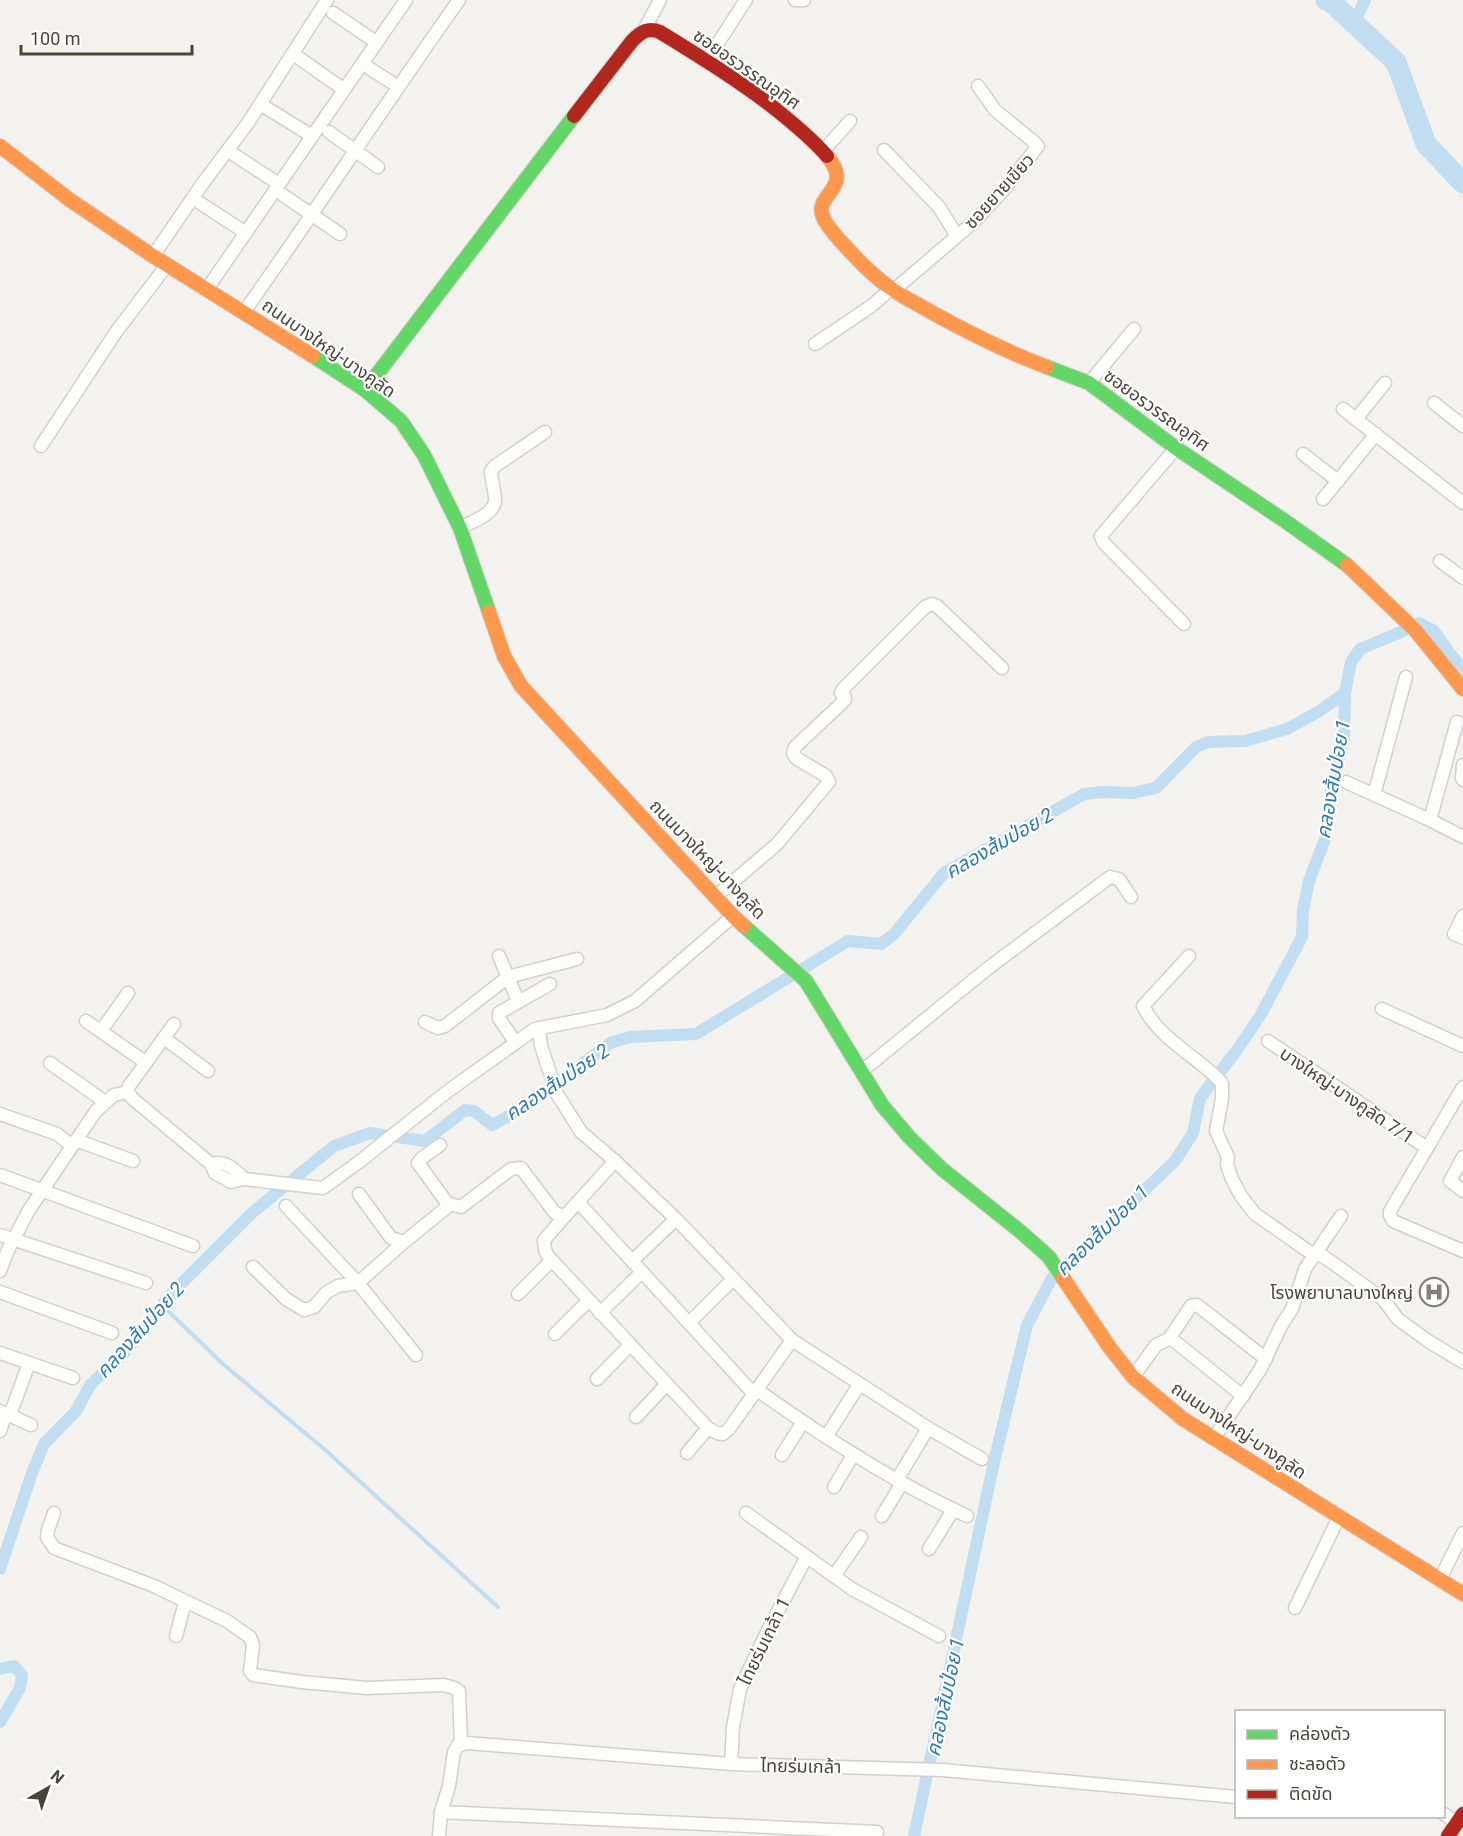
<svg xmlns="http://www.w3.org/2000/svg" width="1463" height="1836" viewBox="0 0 1463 1836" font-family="Roboto,'Noto Sans Thai',sans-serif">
<rect width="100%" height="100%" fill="#f4f2ee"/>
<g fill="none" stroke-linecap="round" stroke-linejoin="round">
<path stroke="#c0ddf1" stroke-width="4" d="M162,1305L223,1364L323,1448L498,1607"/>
<g stroke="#c0ddf1" stroke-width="12">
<path d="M1354,23L1365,0"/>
<path d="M0,1569L32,1473L44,1444L76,1411L91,1384L124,1353L171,1294L253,1212L334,1146L370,1133L425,1141L465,1110L474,1111L492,1125L518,1111L610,1043L630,1037L696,1034L848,941L881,944L894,934L944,873L1084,794L1103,792L1133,793L1156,788L1196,747L1208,742L1245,741L1287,729L1318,712L1345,693"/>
<path d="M0,1669L14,1666L22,1675L20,1688L0,1722"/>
<path d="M914,1836L994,1462L1027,1325L1052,1278L1175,1161L1193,1133L1200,1098L1237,1050L1260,1016L1302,937L1303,910L1309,881L1325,839L1331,788L1344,739L1345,693L1351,662L1360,649L1394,635L1419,623L1433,630L1463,671"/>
</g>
<path stroke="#c0ddf1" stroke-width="21" d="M1326,0L1330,1L1396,62L1426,144L1463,183"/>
<g stroke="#d2d0cb" stroke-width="15">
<g id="street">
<path d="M795,0H804"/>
<path d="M333,13L376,42"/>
<path d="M644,30L660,0"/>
<path d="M299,58L343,89"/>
<path d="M707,60L746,0"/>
<path d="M369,68L397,86"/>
<path d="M265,107L312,136"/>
<path d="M329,132L378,167"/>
<path d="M884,150L939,207L957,236"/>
<path d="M823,151L850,121"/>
<path d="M233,154L279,184"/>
<path d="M283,195L340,234"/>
<path d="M200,203L246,233"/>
<path d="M153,256L203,183L248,123L327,0"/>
<path d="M207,289L406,0"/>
<path d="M894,290L976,220L1005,188L1038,146L1034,142L995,110L978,86"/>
<path d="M244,312C317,209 386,103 459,0"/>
<path d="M815,344L870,307L891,289"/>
<path d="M1089,383L1134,329"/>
<path d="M1434,403L1463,426"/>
<path d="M1343,409L1463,503"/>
<path d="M1356,419L1385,383"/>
<path d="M41,446L116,332L167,265"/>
<path d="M1176,448L1101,536L1103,542L1184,624"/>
<path d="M1303,454L1338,481"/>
<path d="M1323,499L1376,434"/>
<path d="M460,528C471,522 496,514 495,499C495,490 491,480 491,471L495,466L545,432"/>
<path d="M1440,561L1463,578"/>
<path d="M1463,765L1462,778L1463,780"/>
<path d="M1346,782L1430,820L1463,837"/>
<path d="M1374,795L1406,677"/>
<path d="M1430,820L1457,722"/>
<path d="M715,897L777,844L829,782L826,776L796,758L793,753L795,747L845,700V697L841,693L843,689L925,607L932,604L937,606L1002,668"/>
<path d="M1463,916L1454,934L1463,938"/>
<path d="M499,956L518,1001"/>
<path d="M1189,956L1143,1006C1160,1040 1197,1056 1222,1083V1099L1216,1131L1228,1157L1227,1165L1232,1179L1241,1196L1255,1214L1308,1251L1315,1255L1323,1256L1383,1299L1398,1319L1428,1341L1463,1362"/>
<path d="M1382,1009L1463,1046"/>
<path d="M86,1021L145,1062"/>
<path d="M425,1022L438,1028L445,1026L508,977L577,959"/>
<path d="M174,1024L129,1086L127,1092L133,1099L211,1164L215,1173L231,1182L244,1179L323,1188L359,1162L448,1091L535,1029L607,1015L635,1001L733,916"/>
<path d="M539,1029L541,1046L557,1094L581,1132L615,1161L678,1221L792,1340L928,1428L982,1459"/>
<path d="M101,1031L128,993"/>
<path d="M164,1038L208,1071"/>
<path d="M1268,1041L1427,1148"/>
<path d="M515,1042L499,1018V1013L550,984"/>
<path d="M50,1063L105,1102"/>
<path d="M862,1071L987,969L1110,877L1119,879L1131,897"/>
<path d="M1463,1087L1390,1211V1215L1393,1221L1463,1251"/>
<path d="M0,1114L57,1134L72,1146"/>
<path d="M76,1140L133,1161"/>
<path d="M440,1145L422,1158L418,1163L447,1203L461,1207L511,1169L521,1168L555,1213L565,1216L615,1161"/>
<path d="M1463,1157L1450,1181L1463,1191"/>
<path d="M211,1164C225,1160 235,1169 244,1179"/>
<path d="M0,1175L193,1246"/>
<path d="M359,1194L391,1238L404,1242L451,1204"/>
<path d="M578,1202L753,1393"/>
<path d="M286,1206L358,1283L416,1355"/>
<path d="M565,1216L544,1240L545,1250L548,1256L708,1428L717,1433L723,1434L729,1429L792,1340"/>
<path d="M0,1235L146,1283"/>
<path d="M632,1261L676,1219"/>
<path d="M253,1267L286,1299L304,1310L314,1307L327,1292L338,1286L358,1283L404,1242"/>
<path d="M0,1271L8,1250L29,1210L96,1111L114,1095L127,1092"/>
<path d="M0,1292L112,1333"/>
<path d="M518,1294L552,1260"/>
<path d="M600,1313L642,1272"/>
<path d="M689,1323L733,1279"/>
<path d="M555,1334L589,1300"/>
<path d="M1169,1339L1191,1306L1197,1305L1266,1359"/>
<path d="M0,1353L73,1378"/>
<path d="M1133,1377L1156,1345L1169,1339L1173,1340L1243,1396"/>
<path d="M597,1379L630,1345"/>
<path d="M756,1389C823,1437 892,1481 967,1516"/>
<path d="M0,1411L31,1425"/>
<path d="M10,1415L29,1363"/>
<path d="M636,1417L667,1384"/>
<path d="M0,1431L6,1413"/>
<path d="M826,1437L859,1385"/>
<path d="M1214,1438L1260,1370L1281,1326L1292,1309L1305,1269L1341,1216"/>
<path d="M687,1453L708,1428"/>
<path d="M782,1455L803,1422"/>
<path d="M897,1480L928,1428"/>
<path d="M834,1487L853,1455"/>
<path d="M54,1513L48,1530L47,1537L54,1548L154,1586L227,1621L250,1637L253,1645L250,1671L253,1675L302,1682L367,1688L444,1685L454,1688L459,1691L461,1745"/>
<path d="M746,1513L852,1589L939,1636"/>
<path d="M882,1516L902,1483"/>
<path d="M929,1549L953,1510"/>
<path d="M834,1576L861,1537"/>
<path d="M1440,1579L1463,1533"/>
<path d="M1295,1608L1339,1517"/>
<path d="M176,1636L185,1602"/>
<path d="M731,1764L733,1727L740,1689L768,1630L806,1558"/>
<path d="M441,1812L877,1832"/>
<path d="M1444,1814L1457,1823"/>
<path d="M439,1836L441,1812L449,1786L454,1752L458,1745L467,1743L731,1764L943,1770L1236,1797"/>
</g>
</g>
<g stroke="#d3cfc5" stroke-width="16">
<g id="fast">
<path d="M313,356L365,390L401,421L424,455L460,528L489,612"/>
<path d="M1047,367L1089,383L1176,448L1285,521L1347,565"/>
<path d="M365,390L574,116"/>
<path d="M744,926L806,981L882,1105L910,1138L942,1169L1021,1232L1049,1257L1063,1278"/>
</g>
</g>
<g stroke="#d3cfc5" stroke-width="16">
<g id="slow">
<path d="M0,146L70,200L153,256L313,356"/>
<path d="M827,156C855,189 813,194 823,217C827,227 837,237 845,246C859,261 874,277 892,289C904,298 918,304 931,312C969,333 1007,352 1047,367"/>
<path d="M1347,565L1415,630L1463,689"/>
<path d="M489,612L504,656L521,686L733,916L744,926"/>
<path d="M1063,1278L1110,1348L1133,1377L1183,1419L1463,1594"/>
</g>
</g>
<g stroke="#d3cfc5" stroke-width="16">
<g id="jam">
<path d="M574,116L632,41C641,32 647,27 660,32C705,60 750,87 790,121C803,132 816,143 827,156"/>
<path d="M1448,1836L1463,1814"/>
</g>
</g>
<use href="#street" stroke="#fdfdfc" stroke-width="12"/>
<use href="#fast" stroke="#63d668" stroke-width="14"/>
<use href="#slow" stroke="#ff974d" stroke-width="14"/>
<use href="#jam" stroke="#b3261e" stroke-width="14"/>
</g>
<defs>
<g id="hospital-ring" transform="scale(1.5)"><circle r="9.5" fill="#fff" stroke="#868178" stroke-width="1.5"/><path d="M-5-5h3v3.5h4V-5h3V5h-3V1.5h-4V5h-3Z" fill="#868178"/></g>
</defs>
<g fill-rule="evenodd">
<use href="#hospital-ring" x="1434" y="1292"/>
</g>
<g text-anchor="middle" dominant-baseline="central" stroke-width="4.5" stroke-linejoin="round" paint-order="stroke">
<g font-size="18" fill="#4b4439" stroke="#fff">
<text transform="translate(747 69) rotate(35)">ซอยอรวรรณอุทิศ</text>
<text transform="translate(999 191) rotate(-48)">ซอยยายเขียว</text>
<text transform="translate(329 348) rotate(35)">ถนนบางใหญ่-บางคูลัด</text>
<text transform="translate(1157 410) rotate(36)">ซอยอรวรรณอุทิศ</text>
<text transform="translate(708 859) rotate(46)">ถนนบางใหญ่-บางคูลัด</text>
<text transform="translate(1347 1095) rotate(34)">บางใหญ่-บางคูลัด 7/1</text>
<text transform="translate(1239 1430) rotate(34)">ถนนบางใหญ่-บางคูลัด</text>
<text transform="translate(764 1641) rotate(-64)">ไทยร่มเกล้า 1</text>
<text transform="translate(801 1766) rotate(1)">ไทยร่มเกล้า</text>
</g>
<g font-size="18" fill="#4b4439" stroke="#fff" text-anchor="end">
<text x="1413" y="1292">โรงพยาบาลบางใหญ่</text>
</g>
<g font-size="20" font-style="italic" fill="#2e7ab2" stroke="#fff">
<text transform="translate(1333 779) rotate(-80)">คลองส้มป่อย 1</text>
<text transform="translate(999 843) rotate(-30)">คลองส้มป่อย 2</text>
<text transform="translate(557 1082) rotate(-34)">คลองส้มป่อย 2</text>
<text transform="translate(1102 1230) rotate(-44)">คลองส้มป่อย 1</text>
<text transform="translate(140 1330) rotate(-48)">คลองส้มป่อย 2</text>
<text transform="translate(945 1697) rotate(-78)">คลองส้มป่อย 1</text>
</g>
</g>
<rect x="1235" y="1710" width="210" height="108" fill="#ffffff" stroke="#b7b4b0" stroke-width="1.5"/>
<rect x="1247" y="1730" width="30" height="9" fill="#63d668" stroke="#b7b4b0" stroke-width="1.5"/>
<text x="1289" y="1740" font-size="18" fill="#4b4439">คล่องตัว</text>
<rect x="1247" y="1760" width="30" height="9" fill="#ff974d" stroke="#b7b4b0" stroke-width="1.5"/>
<text x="1289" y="1770" font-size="18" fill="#4b4439">ชะลอตัว</text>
<rect x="1247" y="1790" width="30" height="9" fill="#b3261e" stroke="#b7b4b0" stroke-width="1.5"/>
<text x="1289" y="1800" font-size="18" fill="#4b4439">ติดขัด</text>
<g transform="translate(48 1788) rotate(40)" stroke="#ffffff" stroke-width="4.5" paint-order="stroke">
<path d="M0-4.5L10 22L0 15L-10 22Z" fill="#4b4439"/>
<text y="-9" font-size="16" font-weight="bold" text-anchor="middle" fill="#4b4439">N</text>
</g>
<path d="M21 45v9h171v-9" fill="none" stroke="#4b4439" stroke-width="3"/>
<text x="30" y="45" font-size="18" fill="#4b4439" stroke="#ffffff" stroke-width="4.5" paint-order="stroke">100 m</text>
</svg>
